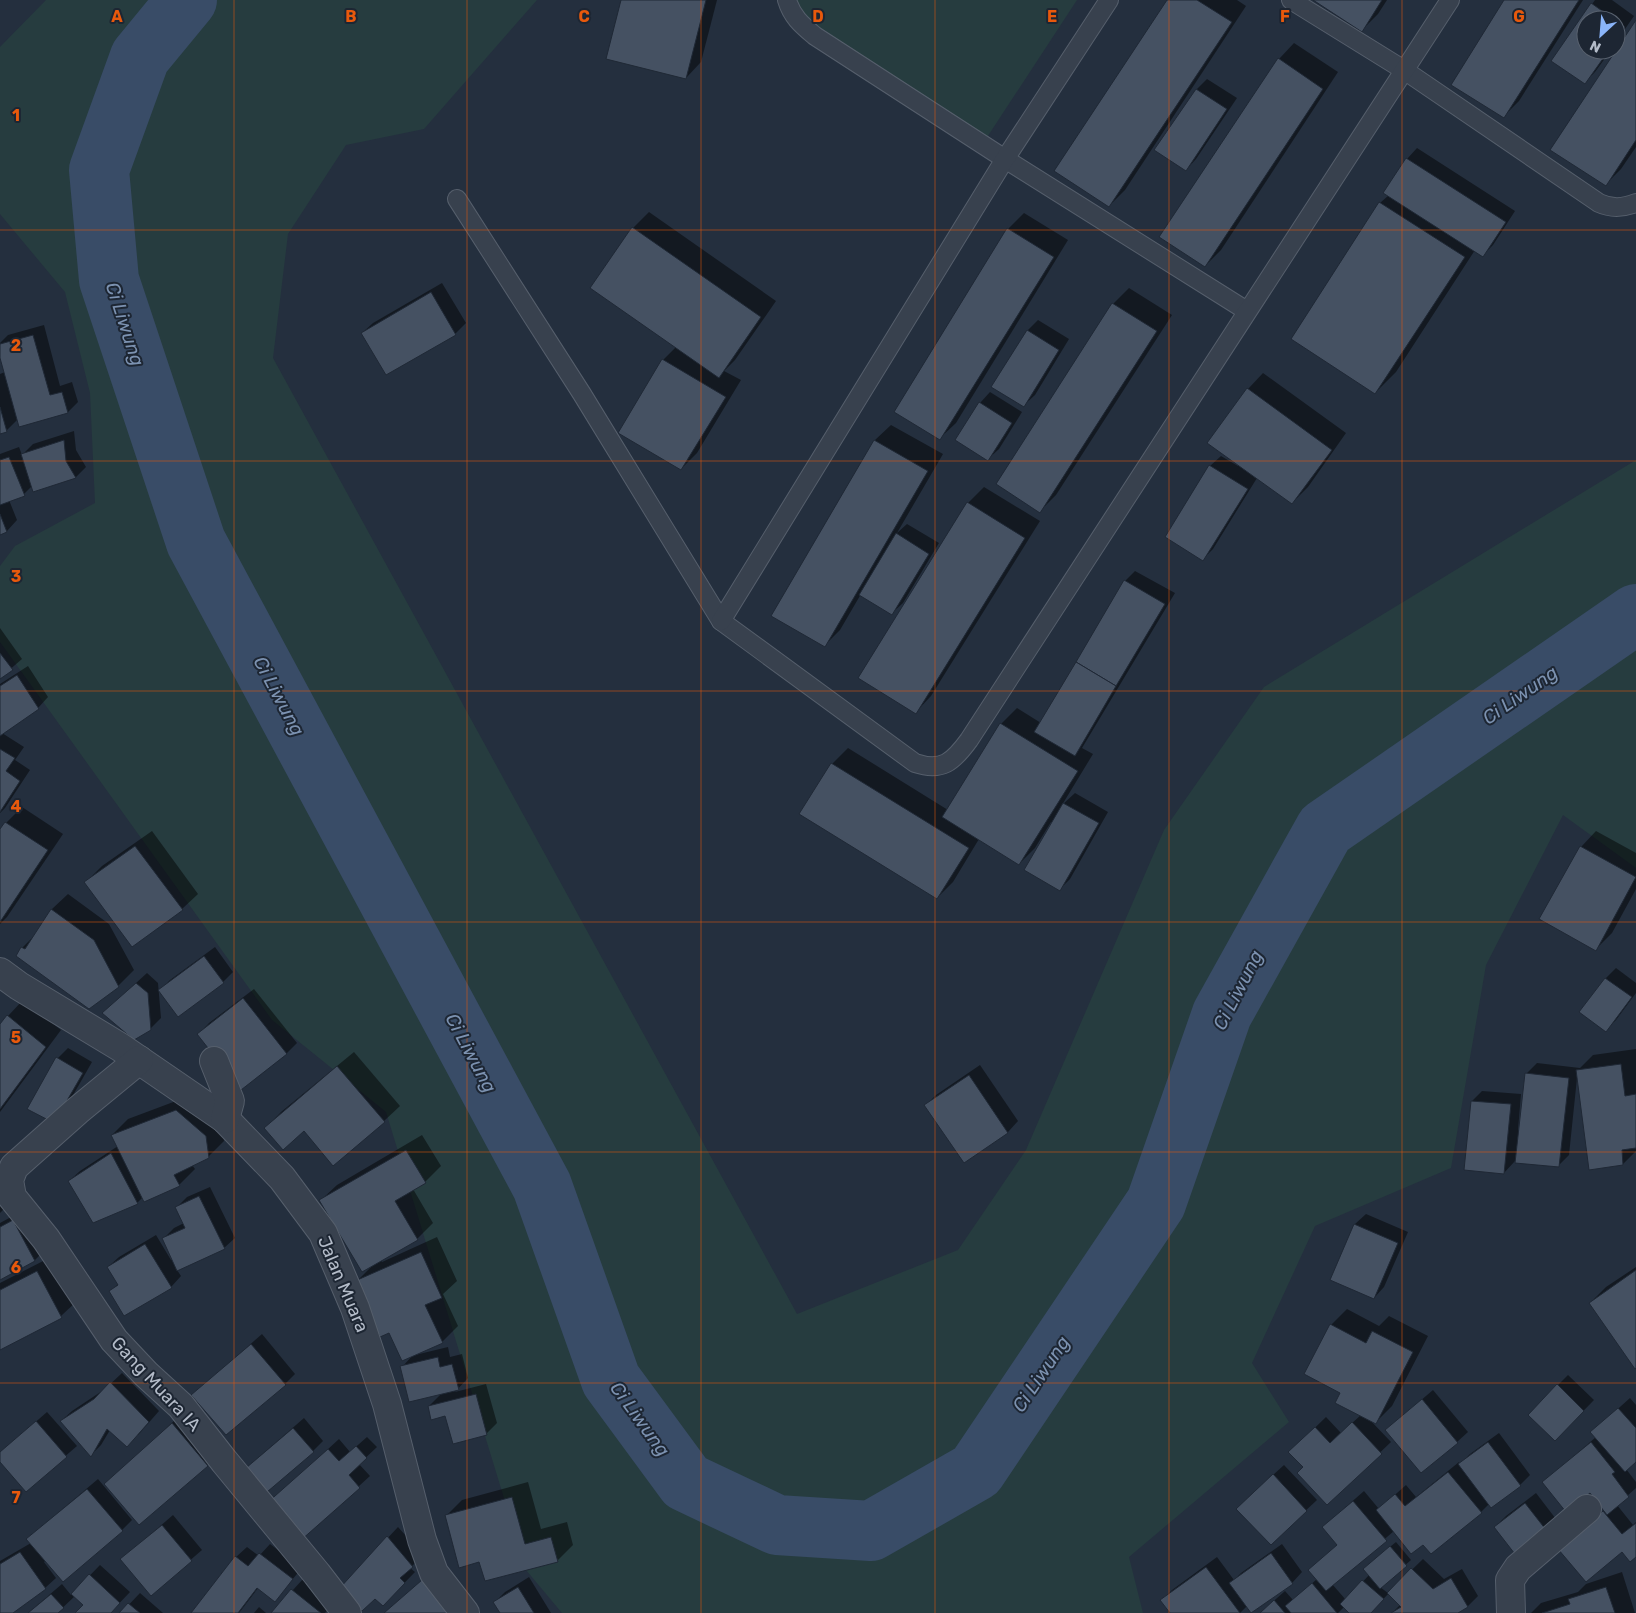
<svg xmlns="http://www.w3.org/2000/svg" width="1636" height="1613" viewBox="0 0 1636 1613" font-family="Rubik,sans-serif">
<rect width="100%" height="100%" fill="#242f3e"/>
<g fill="#263c3f">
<path d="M46,0H537L424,129L346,145L288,234L273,358L797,1314L958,1250L1026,1150L1164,830L1264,687L1636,460V868L1563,815L1486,965L1451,1168L1315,1226L1252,1363L1289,1422L1129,1557L1143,1613H562L526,1570L386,1112L272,1020L0,642V566L15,546L95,503L90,393L65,292L0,214V47Z"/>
<path d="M790,0H1077L984,142L783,11Z"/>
</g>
<g fill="#0007">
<path d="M622,0H717L701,62L686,78Z"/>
<path d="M1169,0H1237L1246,6L1125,190L1109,206Z"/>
<path d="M1315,0H1387L1378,14L1362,30Z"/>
<path d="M1506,0H1583L1519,101L1503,117Z"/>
<path d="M1595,0H1612L1634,16L1616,42V20H1586V50H1611L1595,72L1585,82L1552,60Z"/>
<path d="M1636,22V147L1621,169L1605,185Z"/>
<path d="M1294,43L1338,72L1221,250L1205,266L1279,59Z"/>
<path d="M1207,79L1237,98L1196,159L1186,170L1156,150L1197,89Z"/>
<path d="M1417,148L1515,211L1493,245L1483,255L1475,250L1396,372L1375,393L1292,339L1380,203L1389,195L1407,159Z"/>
<path d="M649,212L776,301L735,360L724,371L741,380L697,453L681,469L620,432L663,360L676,347L633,228Z"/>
<path d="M1024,213L1068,240L956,423L940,438L895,411L1008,229Z"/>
<path d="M442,283L466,323L455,334L387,374L362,333L373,323Z"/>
<path d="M1129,288L1172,315L1056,495L1040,511L1113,304Z"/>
<path d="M1038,320L1069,339L1035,395L1024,405L1028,330Z"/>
<path d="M44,325L60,386L72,382L78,402L68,412L18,419L6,431L0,433V374L5,372L0,353V343L8,335Z"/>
<path d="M1263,373L1346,433L1308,487L1292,503L1257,478L1213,549L1203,559L1210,466L1221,456L1238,466L1239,465L1248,389Z"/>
<path d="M990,392L1022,412L999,449L988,459L980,403Z"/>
<path d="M891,425L943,454L897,533L907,524L939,543L903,603L892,613L861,594L840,630L824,646L773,616L875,440Z"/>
<path d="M74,431L76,450L86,467L76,477L34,490L32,486L24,494L9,500L17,520L7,531L0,533V454L19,447L22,455L33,444Z"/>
<path d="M984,487L1040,521L931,696L916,712L968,503Z"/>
<path d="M1135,571L1175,593L1082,748L1093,754L1062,805L1075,793L1108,812L1070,879L1060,889L1053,823L1051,822L1035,848L1019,864L979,839L953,882L937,898L801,814L832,764L848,748L948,810L1001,724L1017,708L1041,723L1125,581Z"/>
<path d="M0,628L22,659L0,678Z"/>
<path d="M28,666L48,697L38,708L2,733L24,747L15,760L30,770L5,808L0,813V684Z"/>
<path d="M22,807L63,834L7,917L0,924V831L6,823Z"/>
<path d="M152,831L198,894L182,909L86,882L102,866Z"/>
<path d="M1596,831L1636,853V889L1612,933L1596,949L1581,847Z"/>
<path d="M68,894L109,924L134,970L118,986L89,1007L22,948L38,932L52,909Z"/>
<path d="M215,947L233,972L223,982L160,990L170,980Z"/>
<path d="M1616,968L1636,983V993L1616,1020L1605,1031L1581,1012L1606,978Z"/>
<path d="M147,973L158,983L161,1018L150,1029L114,1003Z"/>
<path d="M254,989L297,1043L287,1053L242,1088L199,1034L209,1023Z"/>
<path d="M23,1000L61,1030L0,1112V1027L8,1016Z"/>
<path d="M68,1048L92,1062L64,1111L58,1058Z"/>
<path d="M1636,1049V1151L1623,1164L1577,1078L1569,1155L1558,1166L1515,1161L1504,1173L1472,1101L1482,1091L1521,1094L1518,1130H1520L1526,1074L1537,1063L1580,1068L1593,1055Z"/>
<path d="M354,1052L400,1106L384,1121L304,1130L266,1128L281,1112Z"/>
<path d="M980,1065L1018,1121L1008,1132L964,1161L926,1105L936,1095Z"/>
<path d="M192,1095L221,1120L224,1141L208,1157L192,1165L195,1169L179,1185L143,1197L137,1203L93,1221L69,1181L80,1171L118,1146L112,1135L128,1119Z"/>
<path d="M422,1135L441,1166L425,1182L413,1189L433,1223L417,1239L381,1260L382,1262L437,1237L457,1281L443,1294L458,1326L442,1342L415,1354V1355L448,1347L450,1357L462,1354L468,1378L455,1392L486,1384L497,1423L486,1434L429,1406L443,1392L402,1367L413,1355L390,1331L356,1282L372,1266L321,1200L337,1185Z"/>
<path d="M0,1179L12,1201L0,1213Z"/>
<path d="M210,1187L235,1238L224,1248L177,1270L181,1276L171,1287L111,1291L118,1284L108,1267L119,1257L156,1235L171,1260L173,1259L163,1239L174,1228L184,1223L176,1208L187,1197Z"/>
<path d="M24,1210L45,1250L35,1260L0,1278V1223Z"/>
<path d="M1366,1214L1408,1232L1384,1287L1374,1298L1331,1280L1355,1224Z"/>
<path d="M53,1256L77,1301L61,1316L0,1348V1283Z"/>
<path d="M1636,1267V1367L1590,1303L1606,1287Z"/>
<path d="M1347,1309L1379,1326L1389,1316L1428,1336L1392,1406L1376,1422L1370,1420L1391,1442L1327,1503L1305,1467L1290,1452L1326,1417L1341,1433L1361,1415L1342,1392L1331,1325Z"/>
<path d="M262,1334L295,1374L285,1384L193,1395Z"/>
<path d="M122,1373L159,1411L138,1435L110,1430L101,1445L91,1455L61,1421L72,1411L105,1389Z"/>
<path d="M1568,1375L1594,1400L1555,1440L1529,1414Z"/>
<path d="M1433,1390L1468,1432L1457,1442L1386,1430Z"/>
<path d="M1630,1398L1636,1405V1461L1626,1469L1636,1482V1488L1617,1505L1633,1525L1636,1522V1555L1570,1538L1605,1510L1590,1491L1544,1482L1596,1437L1592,1432Z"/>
<path d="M188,1408L223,1449L207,1465L139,1523L122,1469Z"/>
<path d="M47,1412L77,1446L26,1490L0,1460V1453Z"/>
<path d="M304,1418L323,1441L313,1451L258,1458Z"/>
<path d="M1499,1433L1530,1475L1520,1485L1489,1504L1481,1512L1423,1543L1394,1531L1332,1584L1346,1600L1369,1575V1564L1396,1542L1411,1560L1380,1587L1388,1593L1423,1559L1444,1579L1462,1569L1478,1596L1468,1606L1456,1613H1392L1400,1605L1389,1593L1370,1613H1351L1344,1607L1338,1613H1260L1285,1591L1293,1600L1317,1579L1338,1545L1323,1527L1364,1491L1379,1509L1406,1485L1416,1497L1459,1462L1460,1464L1470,1454Z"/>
<path d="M367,1437L377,1447L359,1464L370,1476L301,1539L279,1494L339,1439L350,1452Z"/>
<path d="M1284,1465L1317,1500L1271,1543L1248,1498Z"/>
<path d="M98,1479L132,1520L122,1530L46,1560L44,1562L56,1578L45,1588L10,1613H0V1561L31,1543L39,1529Z"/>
<path d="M528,1482L541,1529L567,1522L573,1545L557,1561H480L446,1516L462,1500Z"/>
<path d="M1536,1493L1559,1523L1518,1556L1495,1527L1506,1516Z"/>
<path d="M173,1515L202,1550L151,1594L122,1559Z"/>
<path d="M398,1527L423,1555L410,1568L415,1572L383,1605L375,1597L341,1588Z"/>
<path d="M270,1544L302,1568L275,1600L258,1588L239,1613H192L236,1557L247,1547L259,1556Z"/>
<path d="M1282,1544L1302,1572L1292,1583L1247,1606L1240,1613H1171L1162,1600L1172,1590L1217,1557L1234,1580L1241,1573Z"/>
<path d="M100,1565L130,1592L110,1613H77L84,1605L75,1596L57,1613H28L62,1584L71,1595Z"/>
<path d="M1622,1572L1635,1613H1531L1541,1603L1578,1592L1586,1584Z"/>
<path d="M529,1577L551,1613H501L495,1602L505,1592Z"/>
<path d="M303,1579L333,1604L325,1613H272Z"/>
<path d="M140,1593L163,1613H121Z"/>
<path d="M259,1607L266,1613H254Z"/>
</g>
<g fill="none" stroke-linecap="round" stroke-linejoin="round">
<path stroke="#394c67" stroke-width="60" d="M187,0L140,57L99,170L109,280L196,542L542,1186L611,1380L686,1482L777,1525L871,1531L976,1471L1156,1203L1222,1014L1325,829L1636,614"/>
</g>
<g fill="#455162" stroke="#1f2835">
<path d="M621,0H706L686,79L606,59Z"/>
<path d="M1167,0H1197L1232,22L1109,207L1054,171Z"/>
<path d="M1313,0H1382L1362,32Z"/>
<path d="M1504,0H1579L1504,118L1451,85Z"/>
<path d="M1591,3L1615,20H1586V50H1609L1585,84L1551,61Z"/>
<path d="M1636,20V140L1606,186L1550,150Z"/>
<path d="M1616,21L1625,27L1616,39Z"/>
<path d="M1278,58L1323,89L1205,267L1159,237Z"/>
<path d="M1196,89L1227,109L1186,171L1154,150Z"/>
<path d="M1406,158L1506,222L1483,257L1383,193Z"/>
<path d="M1379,202L1465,257L1375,394L1291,339Z"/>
<path d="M632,227L761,317L719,378L590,288Z"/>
<path d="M1007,228L1054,257L940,440L894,412Z"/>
<path d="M431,292L456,335L386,375L361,333Z"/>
<path d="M1112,303L1157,331L1040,513L996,484Z"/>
<path d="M1027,330L1059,350L1024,407L991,387Z"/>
<path d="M33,335L50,395L62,392L68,413L19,427L0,358V344Z"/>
<path d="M662,359L726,397L681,470L618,433Z"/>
<path d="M1247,388L1332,450L1292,504L1207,443Z"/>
<path d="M979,402L1012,423L988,461L955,440Z"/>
<path d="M0,407L7,432L0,434Z"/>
<path d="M64,440L66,461L76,478L33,492L21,454Z"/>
<path d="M874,440L928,471L825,647L771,616Z"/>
<path d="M9,457L25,496L0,505V460Z"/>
<path d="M1209,465L1248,489L1203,561L1165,537Z"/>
<path d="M967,502L1025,538L916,714L858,678Z"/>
<path d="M0,514L7,532L0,535Z"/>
<path d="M896,533L929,554L892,615L859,595Z"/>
<path d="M1124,580L1165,604L1116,686L1076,662Z"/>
<path d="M0,653L13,670L0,679Z"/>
<path d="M1076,662L1116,686L1075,756L1034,732Z"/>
<path d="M17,675L39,709L0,736V686Z"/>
<path d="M1000,723L1078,771L1019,865L942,817Z"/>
<path d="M0,749L15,758L6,771L20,781L0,812Z"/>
<path d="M831,763L969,848L937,899L799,814Z"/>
<path d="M1063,803L1099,823L1060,891L1024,870Z"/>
<path d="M5,822L48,850L0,922V829Z"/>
<path d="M135,846L183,910L132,947L84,882Z"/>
<path d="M1580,846L1636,877L1596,951L1539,919Z"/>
<path d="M51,909L94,940L119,987L89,1009L16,956L21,947L25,949Z"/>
<path d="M204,956L224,983L178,1017L158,990Z"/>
<path d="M1605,978L1632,997L1606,1032L1579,1012Z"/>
<path d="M136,983L148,993L151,1030L134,1040L102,1013Z"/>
<path d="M243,998L287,1054L241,1090L197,1034Z"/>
<path d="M7,1015L46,1047L0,1109V1024Z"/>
<path d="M56,1057L83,1073L54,1123L27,1109Z"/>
<path d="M1621,1064L1625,1096L1636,1094V1148L1622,1150L1623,1165L1589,1170L1576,1070Z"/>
<path d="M337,1066L385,1122L333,1166L304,1131L283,1150L264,1128Z"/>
<path d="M1525,1073L1569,1078L1559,1167L1515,1163Z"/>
<path d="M969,1075L1008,1133L964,1163L924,1105Z"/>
<path d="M1471,1101L1511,1104L1504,1174L1464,1170Z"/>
<path d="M176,1110L206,1136L209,1158L174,1175L180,1186L144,1202L111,1135Z"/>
<path d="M406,1150L426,1183L395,1201L418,1240L362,1272L319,1200Z"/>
<path d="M111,1153L138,1204L93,1223L68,1181Z"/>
<path d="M199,1196L225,1249L177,1271L162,1238L185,1228L175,1207Z"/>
<path d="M13,1220L35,1261L0,1280V1227Z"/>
<path d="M1354,1224L1398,1243L1374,1299L1330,1280Z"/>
<path d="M145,1244L172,1288L124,1316L109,1291L118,1285L107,1267Z"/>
<path d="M421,1252L442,1298L425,1305L443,1343L402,1361L389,1333L380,1337L355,1281Z"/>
<path d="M1636,1270V1368L1635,1369L1589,1303Z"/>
<path d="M37,1271L62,1318L0,1350V1290Z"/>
<path d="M1330,1324L1366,1343L1372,1331L1413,1352L1376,1424L1335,1403L1340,1393L1304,1374Z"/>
<path d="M251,1344L286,1385L226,1435L191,1395Z"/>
<path d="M438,1357L440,1367L452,1364L459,1390L409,1402L400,1366Z"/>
<path d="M110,1382L149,1422L127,1447L107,1429L91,1457L60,1421L94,1399Z"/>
<path d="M1557,1384L1584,1411L1555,1441L1528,1415Z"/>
<path d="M476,1394L487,1435L453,1444L445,1416L431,1420L428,1406Z"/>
<path d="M1422,1399L1458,1443L1421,1473L1385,1430Z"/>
<path d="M1618,1408L1636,1428V1462L1625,1472L1590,1432Z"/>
<path d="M36,1421L67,1457L26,1492L0,1462V1452Z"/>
<path d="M1352,1422L1382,1454L1327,1505L1297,1473L1303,1467L1288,1452L1315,1427L1330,1443Z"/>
<path d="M172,1423L208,1466L139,1525L104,1484Z"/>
<path d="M293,1428L314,1452L267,1492L246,1468Z"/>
<path d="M1488,1442L1521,1486L1491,1508L1458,1464Z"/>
<path d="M1591,1442L1615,1472L1612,1474L1629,1497L1607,1515L1590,1493L1566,1512L1542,1482Z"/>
<path d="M356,1446L367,1458L349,1475L360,1488L300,1541L266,1504L328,1449L339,1461Z"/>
<path d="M1448,1472L1482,1513L1431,1554L1423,1545L1411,1554L1376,1510L1395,1494L1405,1506Z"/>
<path d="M1273,1474L1307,1511L1271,1545L1236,1509Z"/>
<path d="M87,1489L123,1531L63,1582L26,1539Z"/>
<path d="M512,1497L525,1544L551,1537L558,1562L485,1581L479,1562L459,1568L445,1515Z"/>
<path d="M1353,1501L1387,1541L1326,1591L1308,1570L1337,1545L1322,1527Z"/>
<path d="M1525,1503L1550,1535L1518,1558L1494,1527Z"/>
<path d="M1603,1511L1622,1534L1636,1523V1557L1630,1562L1622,1552L1586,1582L1558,1549Z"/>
<path d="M162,1525L192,1561L151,1596L120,1559Z"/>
<path d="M387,1536L413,1567L400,1578L405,1583L383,1606L375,1599L362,1611L339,1589Z"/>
<path d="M1390,1546L1407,1566L1380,1589L1363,1569Z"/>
<path d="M20,1552L46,1589L13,1613H0V1564Z"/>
<path d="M259,1553L293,1579L275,1602L257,1588L238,1613H191L235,1556L248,1566Z"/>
<path d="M1271,1553L1293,1584L1251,1613L1229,1583Z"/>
<path d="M1206,1567L1240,1613H1170L1160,1600Z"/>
<path d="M1411,1568L1433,1589L1451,1578L1468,1607L1458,1613H1391L1401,1607L1387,1593Z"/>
<path d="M89,1574L120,1603L111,1613H75L83,1605L71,1594Z"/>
<path d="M422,1580L449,1611L447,1613H384Z"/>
<path d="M1362,1580L1384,1599L1371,1613H1349L1340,1604Z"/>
<path d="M1312,1583L1337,1613H1291L1285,1606Z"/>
<path d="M518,1587L534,1613H500L493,1602Z"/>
<path d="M1606,1587L1615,1613H1542L1570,1604L1568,1599Z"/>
<path d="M291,1589L321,1613H271Z"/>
<path d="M51,1594L64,1608L58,1613H28Z"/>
<path d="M1274,1600L1285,1613H1260Z"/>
<path d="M128,1603L140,1613H119Z"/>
</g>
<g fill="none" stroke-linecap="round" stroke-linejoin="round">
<g stroke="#565f6c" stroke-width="20">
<g id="service">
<path d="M787,0C792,17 802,25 815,36L1005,159L1247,311"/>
<path d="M1291,0L1404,70L1599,203C1612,209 1623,208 1636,203"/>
<path d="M457,199L582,394L721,621L915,763C942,772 953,762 969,740L1450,0"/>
<path d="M721,621L1005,159L1109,0"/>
</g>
</g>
<g stroke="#565f6c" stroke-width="30">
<g id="minor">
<path d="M0,972L19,986L120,1047L225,1119L282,1178L323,1233L355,1308L387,1404L422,1540L434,1573L465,1613"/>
<path d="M139,1060L77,1111L14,1167L9,1180L12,1197L46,1239L114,1340L146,1374L181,1406L224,1461L317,1574L347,1613"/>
<path d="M214,1061L230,1101L225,1119"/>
<path d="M1511,1613L1510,1580L1518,1568L1587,1509"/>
</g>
</g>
<use href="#service" stroke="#38414e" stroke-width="18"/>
<use href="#minor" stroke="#38414e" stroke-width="28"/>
</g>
<path fill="none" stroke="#e8590c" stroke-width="1" stroke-opacity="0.55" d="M234,0V1613M467,0V1613M701,0V1613M935,0V1613M1169,0V1613M1402,0V1613M0,230H1636M0,461H1636M0,691H1636M0,922H1636M0,1152H1636M0,1383H1636"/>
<g text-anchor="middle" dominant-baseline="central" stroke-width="4" stroke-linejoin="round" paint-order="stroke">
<g font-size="18" fill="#b4bcc9" stroke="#1d2633">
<text transform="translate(343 1284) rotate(67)">Jalan Muara</text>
<text transform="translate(156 1384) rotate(47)">Gang Muara IA</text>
</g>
<g font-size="19" font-style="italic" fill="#7c92b1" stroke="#1d2633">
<text transform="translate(125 324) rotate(72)">Ci Liwung</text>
<text transform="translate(1520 695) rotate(-35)">Ci Liwung</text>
<text transform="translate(279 696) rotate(62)">Ci Liwung</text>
<text transform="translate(1238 990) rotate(-63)">Ci Liwung</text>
<text transform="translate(471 1053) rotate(62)">Ci Liwung</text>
<text transform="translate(1041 1374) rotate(-56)">Ci Liwung</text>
<text transform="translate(640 1419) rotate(54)">Ci Liwung</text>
</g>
</g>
<g font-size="16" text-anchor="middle" font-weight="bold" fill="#e8590c" stroke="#1d2633" stroke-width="4" stroke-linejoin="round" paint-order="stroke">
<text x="117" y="22">A</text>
<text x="351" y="22">B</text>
<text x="584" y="22">C</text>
<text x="818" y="22">D</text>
<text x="1052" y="22">E</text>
<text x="1285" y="22">F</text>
<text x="1519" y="22">G</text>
<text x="16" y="121">1</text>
<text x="16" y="351">2</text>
<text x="16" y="582">3</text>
<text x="16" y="812">4</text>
<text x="16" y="1043">5</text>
<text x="16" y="1273">6</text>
<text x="16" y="1503">7</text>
</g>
<g transform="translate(1601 35) rotate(206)"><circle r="24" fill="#1d2633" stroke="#59626f"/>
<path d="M0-4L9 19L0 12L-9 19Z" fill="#8ab4f8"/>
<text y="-8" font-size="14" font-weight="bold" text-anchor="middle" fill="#b4bcc9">N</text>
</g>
</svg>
